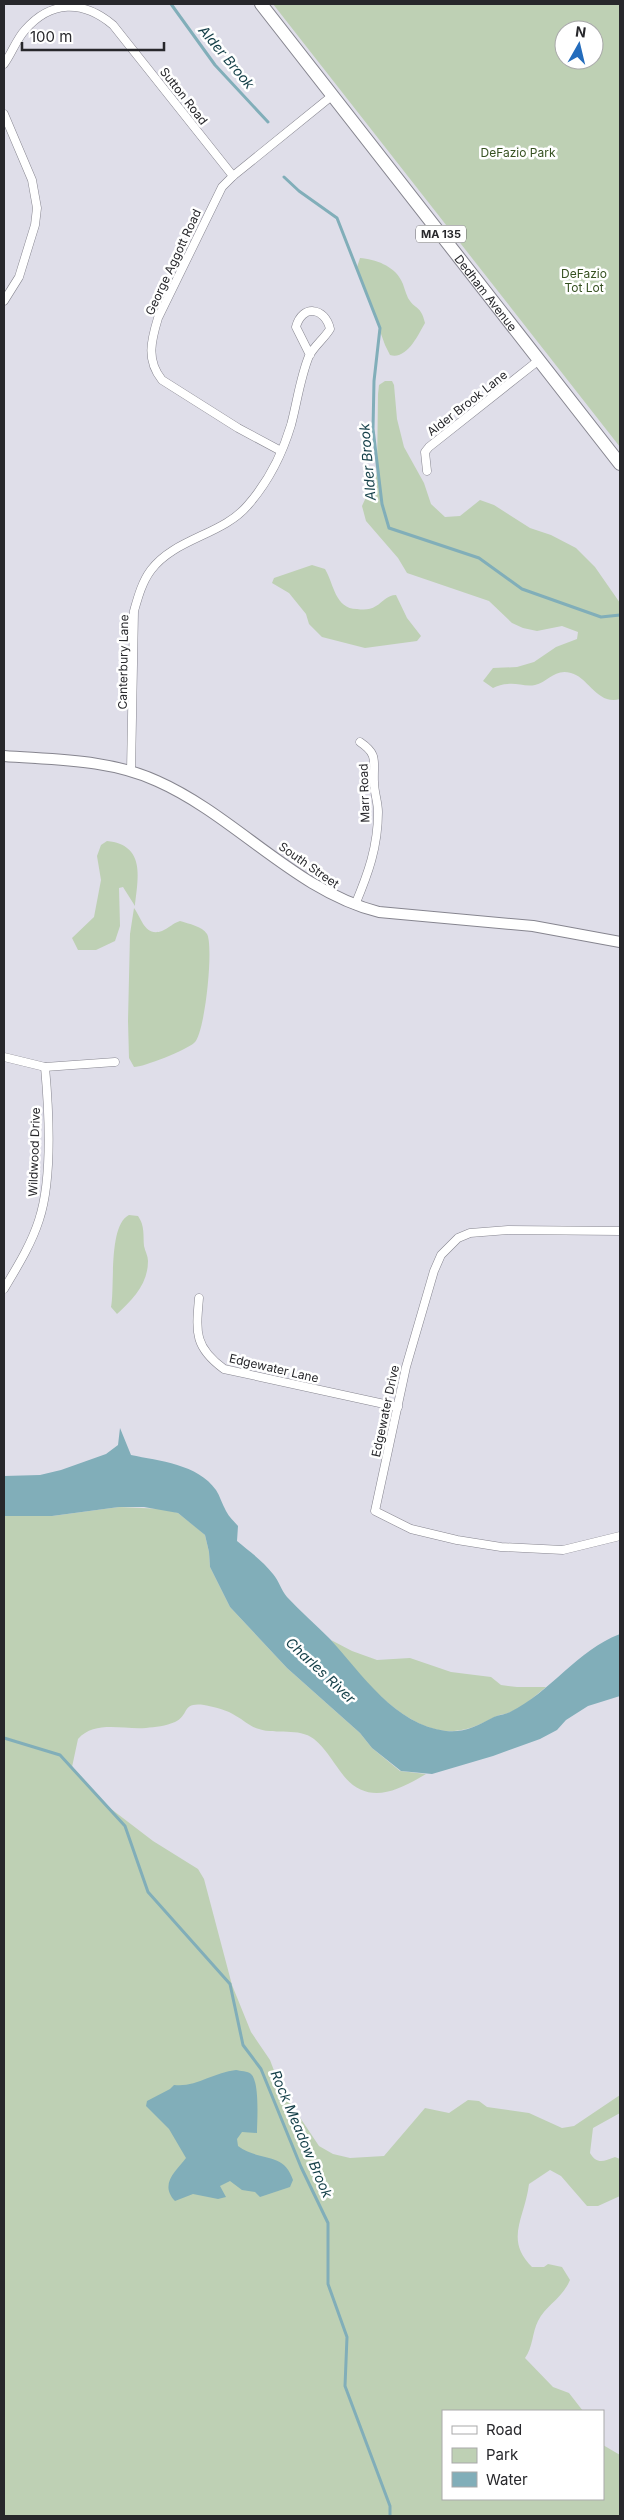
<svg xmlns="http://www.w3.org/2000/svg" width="624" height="2520" viewBox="0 0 624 2520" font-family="Inter,sans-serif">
<rect width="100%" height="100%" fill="#dfdee9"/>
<g fill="#bed0b4" fill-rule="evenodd">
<path d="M273,4H620V447ZM564,30H594V60H564Z"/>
<path d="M360,258C375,259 394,266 401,280C404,285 405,292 408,298C415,310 421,305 425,323C418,335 407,360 390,355L385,345L357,267Z"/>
<path d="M385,381H392L394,385L397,419L404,447L424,483L431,504L445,517L460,516L480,500L494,505L530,528L551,535L576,548L595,567L620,603V699C598,706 588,677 571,673C555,668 548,682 535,685C526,687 517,683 508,684C503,684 497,686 493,688L483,681L493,668L517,667L534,662L556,647L577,639L578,632L562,626L537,631L523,628L512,623L489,601L407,573L398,558L366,521L362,506L377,473L378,394L379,385Z"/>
<path d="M312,565L325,569C334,584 335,609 357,609C364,610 370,610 376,606C383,602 387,595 396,595L407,618L421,636L417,641L365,648L322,637L309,624L306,614L289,593L272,583L274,578Z"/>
<path d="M107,841C146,845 138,878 135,906L123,887L119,888L120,926L115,941L96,950H78L72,938L94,917L101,880L97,856L101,845Z"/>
<path d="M134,908C142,919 145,937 162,931C169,928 173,923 180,921C189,924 202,926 207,934C214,946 205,1035 194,1043C186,1050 144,1067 134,1067L129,1058L128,1021L130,934Z"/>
<path d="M129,1215L138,1216C145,1226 143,1235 144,1246C145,1251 148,1256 148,1261C148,1284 133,1299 117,1314L111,1307C115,1288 108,1225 129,1215Z"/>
<path d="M119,1507L164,1509L178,1513L197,1528L205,1535L209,1552L210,1567L230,1607L287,1668L360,1733L372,1748L400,1771L426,1774C396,1792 365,1807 340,1771C332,1760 325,1748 314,1739C298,1727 277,1735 259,1729C250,1727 244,1720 236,1716C228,1710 214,1707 204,1705C181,1702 190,1715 175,1722C166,1726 155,1727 146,1728C123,1730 95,1720 78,1739L72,1767L102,1802L153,1841L198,1869L204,1879L232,1985L251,2032L270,2060L281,2089L319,2146L333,2154L350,2158L384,2156L425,2108L449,2113L468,2100L479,2101L487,2107L529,2113L562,2128L574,2126L620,2095V2113L593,2128L590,2153C597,2165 604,2161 615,2157L620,2159V2196L598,2206H587L561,2176L550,2170L529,2184C525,2218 504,2239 532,2267H544L548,2264L562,2267L570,2280C562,2299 546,2305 538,2321C532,2333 533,2347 525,2358L553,2387L569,2393L583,2411H443V2499H603V2445L620,2455V2516H4V1516H52Z"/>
<path d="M331,1640L352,1651L377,1660L410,1658L451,1672L491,1677L501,1685L517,1687H546C534,1697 522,1708 508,1713C504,1715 500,1714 497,1716C483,1723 470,1730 454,1731C406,1734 358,1675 331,1640Z"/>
</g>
<g fill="#81aeb9">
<path d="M120,1428L131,1455C159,1461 198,1464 216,1490C220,1496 222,1504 226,1511C229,1517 234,1521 238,1526L237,1541C249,1551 263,1561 273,1574C279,1581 281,1590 287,1597C300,1611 316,1625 330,1639C362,1674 395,1725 446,1731C464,1733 477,1726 492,1718C497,1715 504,1715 510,1712C551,1692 577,1650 620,1634V1696L588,1706L566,1720L557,1730L540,1739L493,1756L432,1774L401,1771L372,1748L360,1733L287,1668L230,1607L210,1567L209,1552L205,1535L178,1513L144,1507H119L52,1516H4V1476L40,1475L61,1470L106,1454L118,1445Z"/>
<path d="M236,2070C240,2071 248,2071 251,2074C260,2082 257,2122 257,2133L242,2132L237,2139L238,2146C259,2162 284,2151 293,2180L290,2187L260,2197L255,2192L242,2190L230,2181L220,2186L226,2197L218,2199L193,2194L175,2201C159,2184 176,2171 186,2158L169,2129L146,2106L147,2101L170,2089L174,2085C195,2088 214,2072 236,2070Z"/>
</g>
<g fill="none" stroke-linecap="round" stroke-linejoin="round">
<g stroke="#81aeb9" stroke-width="3">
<path d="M171,4L215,65L268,122"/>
<path d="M284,177L299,191L337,218L380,328L374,381L373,429L382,504L389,528L479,558L522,589L601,617L620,615"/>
<path d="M4,1738L60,1755L125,1826L148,1892L230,1984L243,2045L261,2069L301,2167L328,2223V2284L347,2337L345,2386L390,2506V2516"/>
</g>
<g stroke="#86858f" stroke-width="9">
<g id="minor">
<path d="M4,64C12,53 16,40 25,30C51,0 83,0 113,25L233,176"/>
<path d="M4,114L32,180L37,208L35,225L19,277L4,301"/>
<path d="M281,451L238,428L162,380C146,360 151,341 158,318L222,187L233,176L333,95"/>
<path d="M427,471L425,452L429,447L539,360"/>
<path d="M131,771L134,611C138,597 142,582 151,570C175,538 223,535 248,505C268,482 282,455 291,425C297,403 300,378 309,356C314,346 324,339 330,329C325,307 302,304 296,327L310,355"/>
<path d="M355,905C368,874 378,847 378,812C378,802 374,792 374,782C373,761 379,755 360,742"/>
<path d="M4,1057L45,1067L115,1062"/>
<path d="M620,1231L508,1230L470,1233L458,1238L441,1255L434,1271L406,1367L375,1511L411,1529L457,1540L501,1547L563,1550L620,1536"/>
<path d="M4,1289C17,1267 31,1245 39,1220C53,1178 49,1111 45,1067"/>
<path d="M199,1298C196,1332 194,1347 224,1369L398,1407"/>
</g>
</g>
<g stroke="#86858f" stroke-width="12">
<path id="tertiary" d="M4,756C55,760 109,759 157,781C236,816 295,891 379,912L533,926L620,942"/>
</g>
<g stroke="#86858f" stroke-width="14">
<g id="primary">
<path id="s1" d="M261,4L620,464"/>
</g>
</g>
<use href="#minor" stroke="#fff" stroke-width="8"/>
<use href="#tertiary" stroke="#fff" stroke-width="10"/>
<use href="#primary" stroke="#fff" stroke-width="12"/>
</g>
<g text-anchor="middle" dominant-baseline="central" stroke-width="5" stroke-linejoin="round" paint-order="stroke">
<rect fill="#fff" stroke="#68686b" stroke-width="1" x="416" y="225.5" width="50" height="17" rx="4"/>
<g font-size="11" font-weight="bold" fill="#27272b">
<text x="441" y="234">MA 135</text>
</g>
<g font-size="12" fill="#27272b" stroke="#fff">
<text transform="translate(184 96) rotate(52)">Sutton Road</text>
<text transform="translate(173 262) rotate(-65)">George Aggott Road</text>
<text stroke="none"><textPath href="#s1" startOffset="366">Dedham Avenue</textPath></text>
<text transform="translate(467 403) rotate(-38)">Alder Brook Lane</text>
<text transform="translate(123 662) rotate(-89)">Canterbury Lane</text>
<text transform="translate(364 793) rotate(-92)">Marr Road</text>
<text transform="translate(309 865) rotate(35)">South Street</text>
<text transform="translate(34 1152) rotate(-88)">Wildwood Drive</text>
<text transform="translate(274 1368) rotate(13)">Edgewater Lane</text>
<text transform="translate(385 1411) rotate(-78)">Edgewater Drive</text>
</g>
<g font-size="12" fill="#365121" stroke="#fff">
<text x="518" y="152">DeFazio Park</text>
<text x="584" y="273">DeFazio<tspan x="584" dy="14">Tot Lot</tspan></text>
</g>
<g font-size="14" font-style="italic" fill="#143f48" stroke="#fff">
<text transform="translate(227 57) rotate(50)">Alder Brook</text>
<text transform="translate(367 462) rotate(-95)">Alder Brook</text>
<text transform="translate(321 1670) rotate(43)">Charles River</text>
<text transform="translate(302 2134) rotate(67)">Rock Meadow Brook</text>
</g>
</g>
<rect width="624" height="2520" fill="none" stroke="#27272b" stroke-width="10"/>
<rect x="442" y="2410" width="162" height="90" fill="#ffffff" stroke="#a9a9aa"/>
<rect x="452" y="2426" width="25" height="8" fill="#ffffff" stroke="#a9a9aa"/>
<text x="486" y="2435" font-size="15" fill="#27272b">Road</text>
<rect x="452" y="2448" width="25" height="15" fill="#bed0b4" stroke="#a9a9aa"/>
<text x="486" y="2460" font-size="15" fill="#27272b">Park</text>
<rect x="452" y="2472" width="25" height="15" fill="#81aeb9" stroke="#a9a9aa"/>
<text x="486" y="2485" font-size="15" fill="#27272b">Water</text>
<g transform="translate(579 45) rotate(8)"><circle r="24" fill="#ffffff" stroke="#a9a9aa"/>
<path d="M0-4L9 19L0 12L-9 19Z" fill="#246cbc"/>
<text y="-8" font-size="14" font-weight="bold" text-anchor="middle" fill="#27272b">N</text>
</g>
<path d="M22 42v8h142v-8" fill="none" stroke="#27272b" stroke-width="2.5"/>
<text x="30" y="42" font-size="15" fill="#27272b" stroke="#ffffff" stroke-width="4" paint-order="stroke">100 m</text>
</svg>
